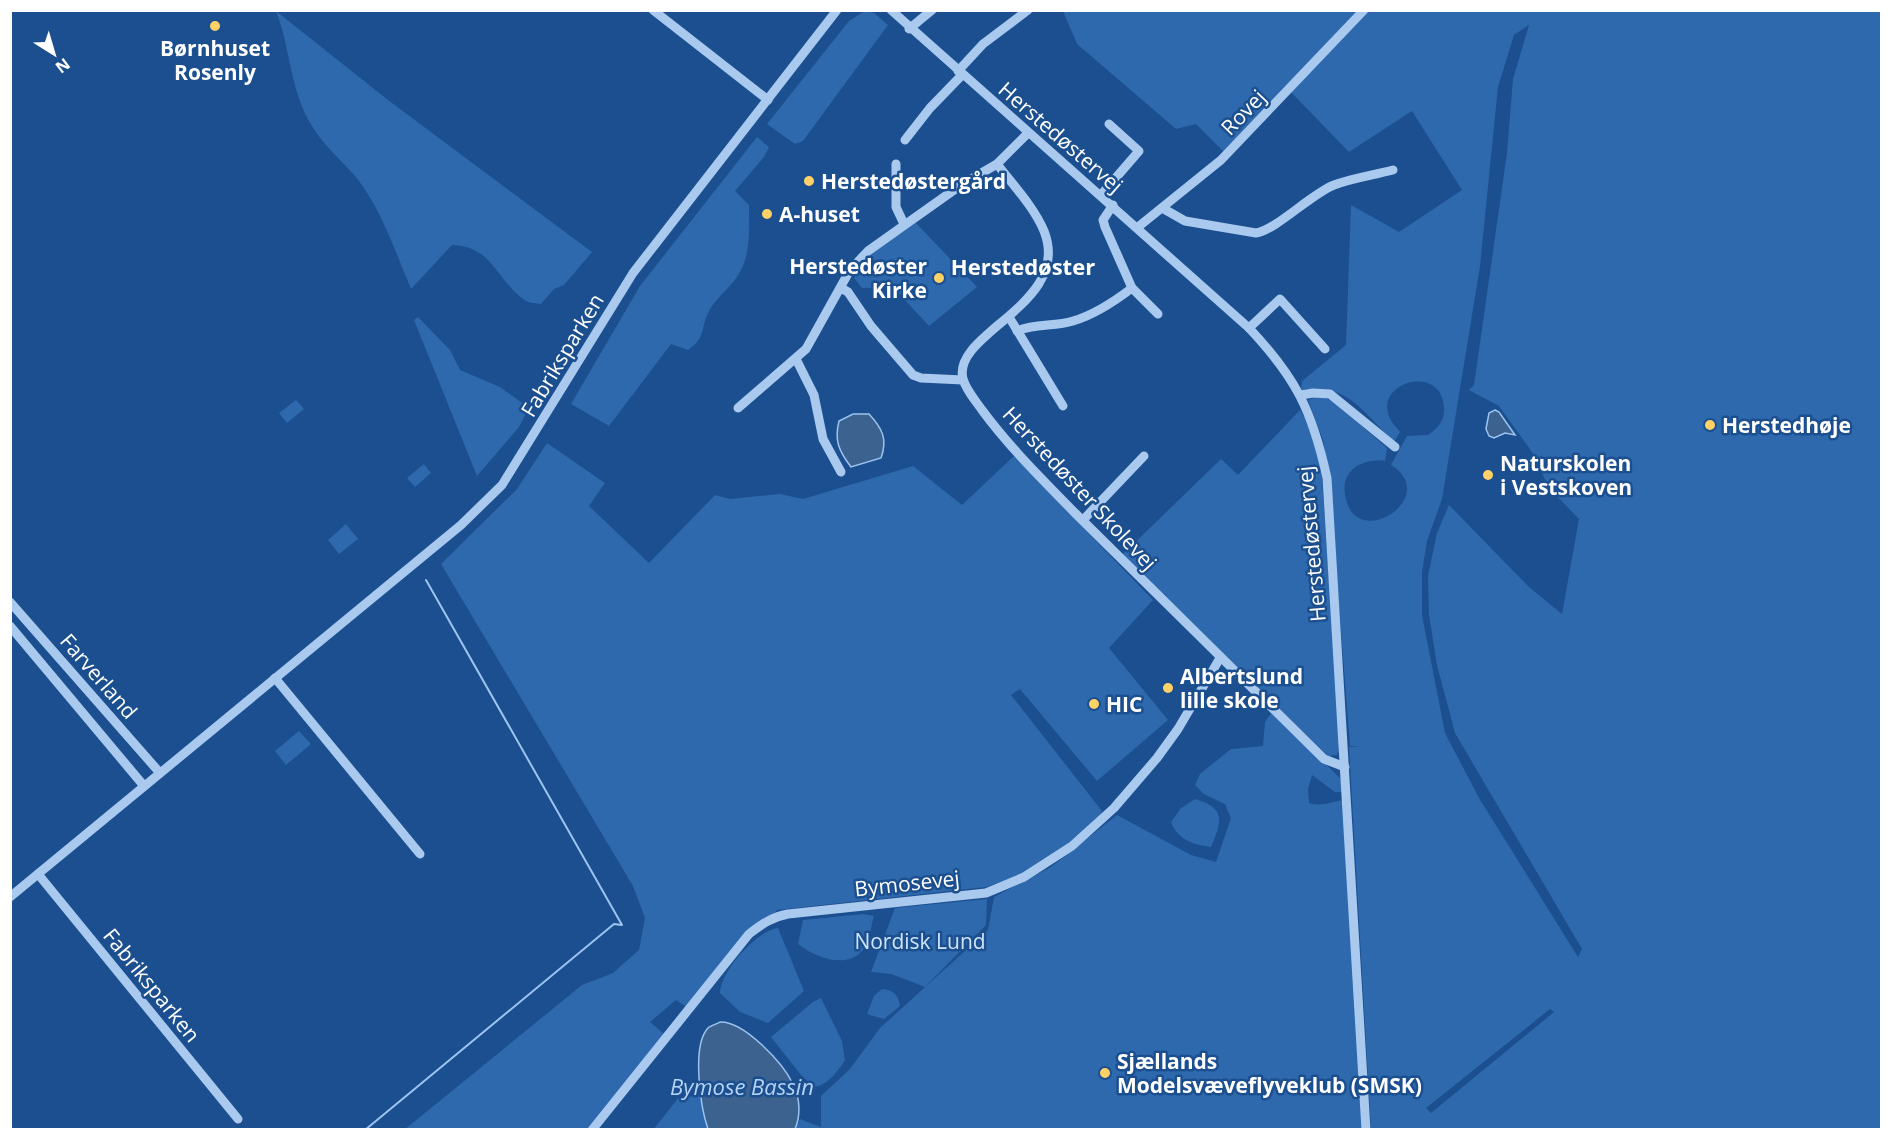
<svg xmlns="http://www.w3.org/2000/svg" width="1892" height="1140" viewBox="0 0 1892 1140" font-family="'Open Sans',sans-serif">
<rect width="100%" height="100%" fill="#1b4f8f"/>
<g fill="#2e69ad" fill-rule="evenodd">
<path d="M276,11L388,100L592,252L564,285L554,289L541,304C535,303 527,303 523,299C496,279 492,246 452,245L411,289C396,253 382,212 359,181C343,161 321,144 309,121C290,87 290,47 276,11Z"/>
<path d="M865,11L874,13L888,25L803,141L795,144L767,124L849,21Z"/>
<path d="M1063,11H1881V1129H1371L1349,747L1362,746H1350L1329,477L1323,440L1308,400L1320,396L1333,401L1387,448L1385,461C1364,458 1341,469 1345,494C1353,555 1443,497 1391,465L1407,436L1428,435C1437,429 1445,421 1444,408C1442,363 1375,382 1389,416C1391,422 1396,427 1400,432L1394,442C1363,412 1348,382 1301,390L1302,381L1346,345L1351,205L1399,232L1462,190L1412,111L1349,152L1285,86L1224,152L1196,124L1176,129L1077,44ZM1529,25L1513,79L1507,153L1474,385L1469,390L1499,406L1532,452L1549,488L1579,519L1562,614L1529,587L1449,505L1437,533L1428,576L1429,615L1437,665L1455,733L1582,949L1578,957L1479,798L1445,733L1422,615V572L1427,541L1442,499L1480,266L1498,87L1514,35ZM1550,1009L1554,1012L1431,1113L1426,1108Z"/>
<path d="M757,137L769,147L764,157L735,191L749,205C749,226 751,251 741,270C733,287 715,297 707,315C700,333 705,338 688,350L671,344L609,426L571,404L640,286Z"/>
<path d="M916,223L977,287L929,326L893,287L862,288L854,278C858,257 899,235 916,223Z"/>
<path d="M418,317L450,350L460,370L500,387L529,408L519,427L477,476L414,320Z"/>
<path d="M296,400L304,409L287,423L279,413Z"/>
<path d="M1300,410L1315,438L1322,478L1340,747L1337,755L1328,756L1122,555L1221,459L1238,475Z"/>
<path d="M547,443L605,483L589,506L649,563L715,495L730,499L780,494L803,499L913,466L962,505L1014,456L1153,600L1109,648L1168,720L1097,781L1020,689L1011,695L1102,811L1099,817L1068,844L1022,874L986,887L777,910L688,1008L676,1000L650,1022L665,1035L589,1129L404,1130L582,985L613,973L639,950L645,918L633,886L441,564L517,489Z"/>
<path d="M424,464L431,473L415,487L407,478Z"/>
<path d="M346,524L358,539L339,554L328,540Z"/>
<path d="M1272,712L1342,780L1343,792H1335L1312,775L1308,789L1309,803C1323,807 1330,802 1344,800L1362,1129L795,1130L800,1119L821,1127V1096L850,1069L880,1028L988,930L994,897L1051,867L1117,815L1191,855L1216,862L1231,818L1225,804L1204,794L1195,785L1200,774L1231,749L1263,746L1265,722Z"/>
<path d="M299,731L311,744L286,765L275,751Z"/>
<path d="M1195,799C1226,808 1222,821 1211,847C1195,845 1177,840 1171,822L1181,808Z"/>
<path d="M987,899L986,925L925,987L891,974L871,972L895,908Z"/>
<path d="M864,914L874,916C871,925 870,940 865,947C850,971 815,958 798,944L803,920Z"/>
<path d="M778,928L804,991L768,1023L740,1012L720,993C720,972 756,931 778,928Z"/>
<path d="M882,989C893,990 898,994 900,1006L884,1019L867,1014L874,996Z"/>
<path d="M821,998L842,1041L845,1060C838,1071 828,1085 814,1087L801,1075L771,1037L813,1002Z"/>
<path d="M700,1096L708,1129L653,1130L679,1097Z"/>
</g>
<g fill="#3c6290" stroke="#9cc4f0" stroke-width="1.5">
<path d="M1495,410L1499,412L1515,435L1505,433L1494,438L1489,436L1486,429L1489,413Z"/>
<path d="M853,414H869C882,428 888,439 881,458L851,467C839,451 834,441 839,421Z"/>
<path d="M720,1022C744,1021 783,1063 793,1084C800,1098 801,1115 795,1129H708C701,1109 691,1046 708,1028C710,1026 717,1024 720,1022Z"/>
</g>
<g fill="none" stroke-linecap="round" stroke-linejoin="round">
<path stroke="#9cc4f0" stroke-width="2" d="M365,1130L614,924L622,925L426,580"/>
<g stroke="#a9c9ee" stroke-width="9">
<path d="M653,10L768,100"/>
<path d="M891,10L1249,328C1296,378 1312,410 1327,478L1366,1130"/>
<path d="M909,29L932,10"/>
<path d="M958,71L983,44L1028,10"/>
<path d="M905,140L930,108L962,75"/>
<path d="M896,164V207L904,224"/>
<path d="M997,164C1013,185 1034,207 1044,231C1073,304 951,333 963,379C966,390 975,400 982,410C1010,448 1043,480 1076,514C1158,596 1242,677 1324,759L1345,767"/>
<path d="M1101,195L1139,151L1109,124"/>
<path d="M1113,205L1103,220L1105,227L1132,288L1158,314"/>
<path d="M1164,209L1185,221L1256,233C1276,230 1311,194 1334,185C1352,178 1374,175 1393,170"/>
<path d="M1138,227L1221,160L1364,10"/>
<path d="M841,288L848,292L871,326L913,375L921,378L963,380"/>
<path d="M1009,317L1063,406"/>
<path d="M1249,328L1280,299L1325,349"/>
<path d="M1017,331C1035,323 1055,327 1073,321C1094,315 1115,301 1132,288"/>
<path d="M796,359L814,395L823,439L841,472"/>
<path d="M1301,395L1313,393L1330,394L1395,447"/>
<path d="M738,408L806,349L850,270L868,251L961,185L997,164L1028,133"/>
<path d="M1083,520L1144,456"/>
<path d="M10,602L160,773"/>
<path d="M10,626L144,786"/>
<path d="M275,678L420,854"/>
<path d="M38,874L238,1119"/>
<path d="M10,897L461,525L502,485L633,273L837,10"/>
<path d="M592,1130L749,934C762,924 772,917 788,914L986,893L1024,877L1072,846L1114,808L1157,758L1178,729L1220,658"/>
</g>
</g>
<g fill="#ffd166" stroke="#1b4f8f" stroke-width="2">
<circle cx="215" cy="26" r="6"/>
<circle cx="809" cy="181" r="6"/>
<circle cx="767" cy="214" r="6"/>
<circle cx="939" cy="278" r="6"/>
<circle cx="1710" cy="425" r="6"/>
<circle cx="1488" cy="475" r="6"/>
<circle cx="1168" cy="688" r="6"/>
<circle cx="1094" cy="704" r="6"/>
<circle cx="1105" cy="1073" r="6"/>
</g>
<g text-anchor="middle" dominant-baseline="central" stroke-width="5" stroke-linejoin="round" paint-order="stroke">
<g font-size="21" font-weight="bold" fill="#fff" stroke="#1b4f8f" text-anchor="start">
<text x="215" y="48" text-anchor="middle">Børnhuset<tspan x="215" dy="24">Rosenly</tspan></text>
<text x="821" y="181">Herstedøstergård</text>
<text x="779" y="214">A-huset</text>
<text x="927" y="266" text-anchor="end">Herstedøster<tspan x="927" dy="24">Kirke</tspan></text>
<text x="1722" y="425">Herstedhøje</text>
<text x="1500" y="463">Naturskolen<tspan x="1500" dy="24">i Vestskoven</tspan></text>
<text x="1180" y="676">Albertslund<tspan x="1180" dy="24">lille skole</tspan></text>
<text x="1106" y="704">HIC</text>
<text x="1117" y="1061">Sjællands<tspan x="1117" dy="24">Modelsvæveflyveklub (SMSK)</tspan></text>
</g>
<g font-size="21" fill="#fff" stroke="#1b4f8f">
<text transform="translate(1243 112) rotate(-46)">Rovej</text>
<text transform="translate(1061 137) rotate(41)">Herstedøstervej</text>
<text transform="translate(562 355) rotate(-59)">Fabriksparken</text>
<text transform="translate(1080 488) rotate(47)">Herstedøster Skolevej</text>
<text transform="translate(1311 544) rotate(-95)">Herstedøstervej</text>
<text transform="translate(99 676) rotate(49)">Farverland</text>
<text transform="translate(907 883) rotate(-6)">Bymosevej</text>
<text transform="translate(152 985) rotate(51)">Fabriksparken</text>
</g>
<g font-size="21" fill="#cfe3fa" stroke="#1b4f8f">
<text x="920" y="941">Nordisk Lund</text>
</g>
<g font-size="22" font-weight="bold" fill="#fff" stroke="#1b4f8f">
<text x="1023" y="266">Herstedøster</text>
</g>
<g font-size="22" font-style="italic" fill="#b5d3f5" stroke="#1b4f8f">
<text x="742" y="1086">Bymose Bassin</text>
</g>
</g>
<rect width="1892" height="1140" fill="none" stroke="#ffffff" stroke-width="24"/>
<g transform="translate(54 54) rotate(143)" stroke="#1b4f8f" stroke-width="4.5" paint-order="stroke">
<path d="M0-4.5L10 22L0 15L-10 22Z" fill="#ffffff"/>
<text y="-9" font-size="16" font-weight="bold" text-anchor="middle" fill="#ffffff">N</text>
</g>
</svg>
